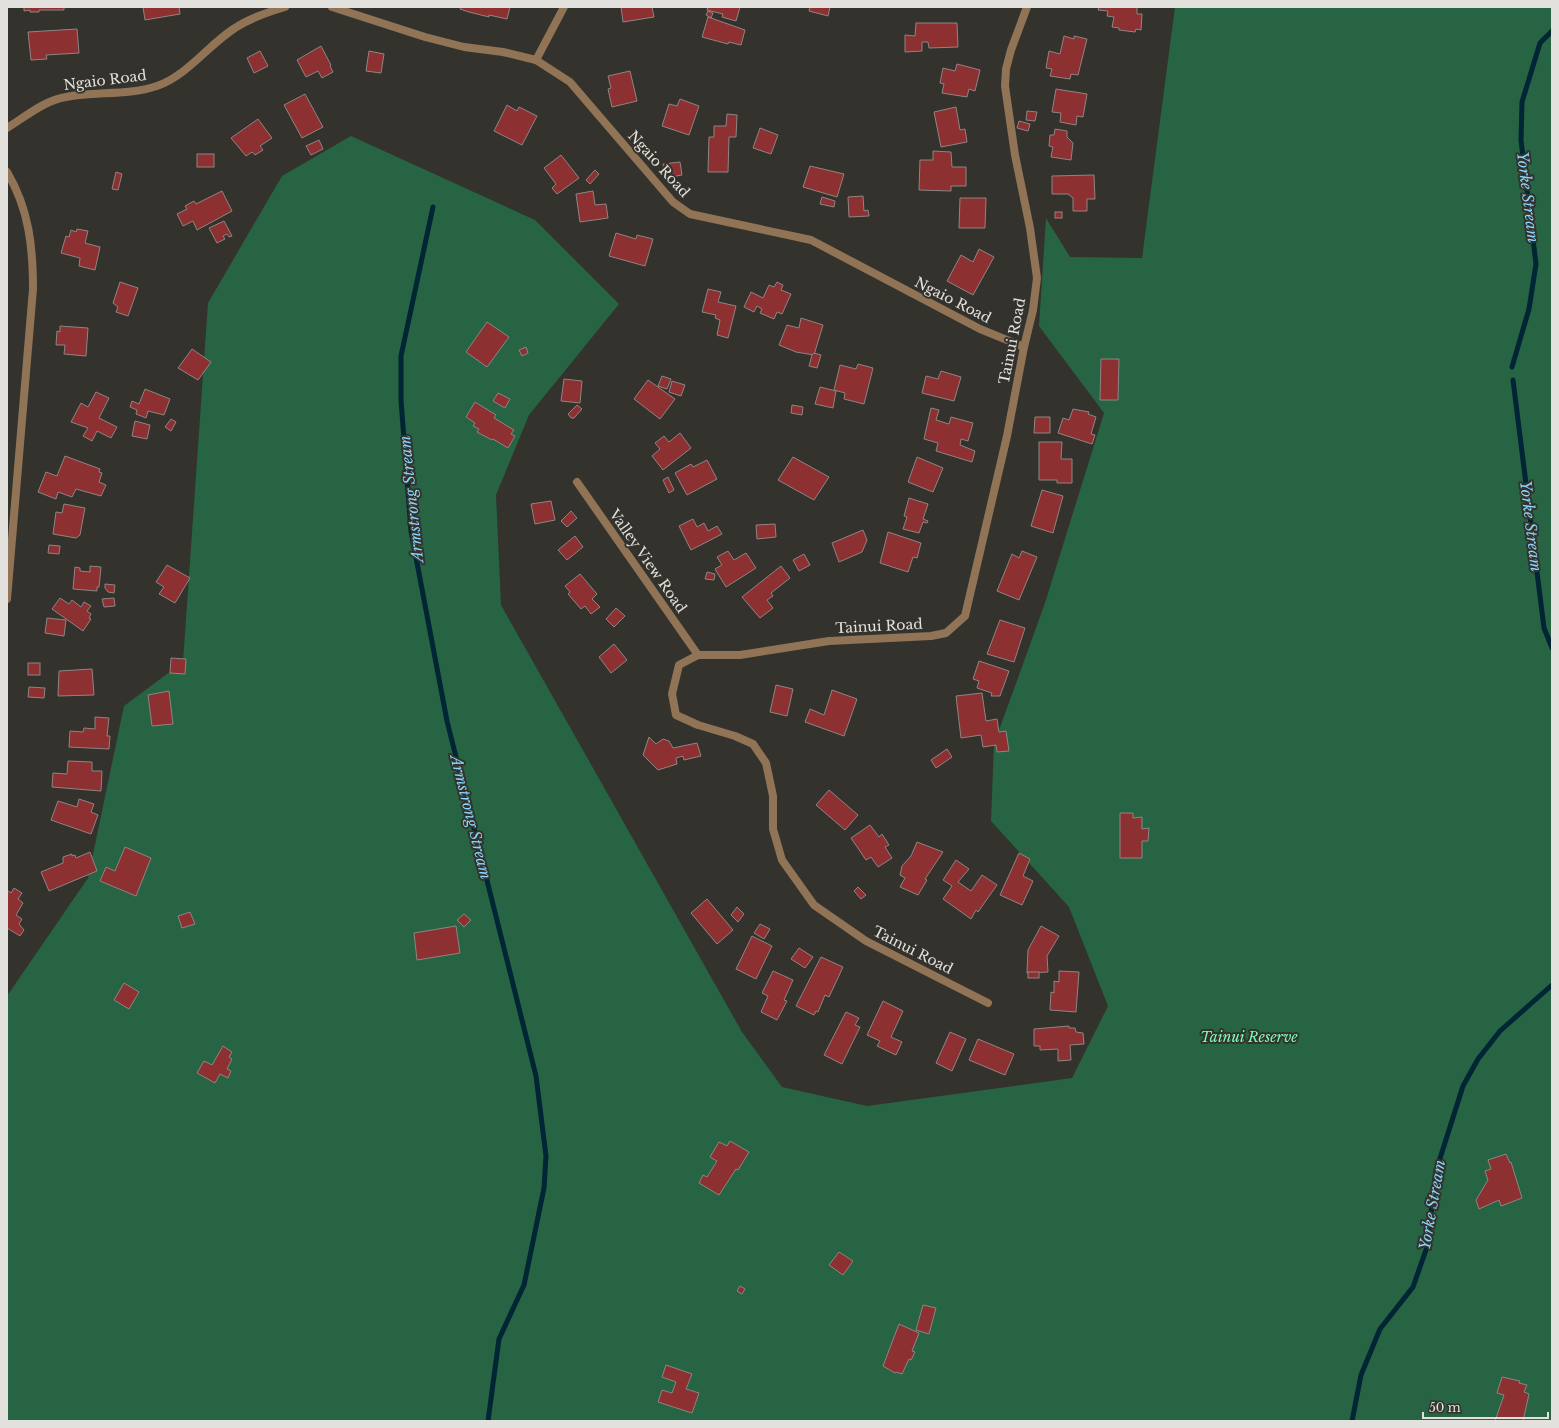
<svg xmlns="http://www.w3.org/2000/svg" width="1559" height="1428" viewBox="0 0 1559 1428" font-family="'Libre Baskerville',serif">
<rect width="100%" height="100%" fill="#34322c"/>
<path fill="#266444" d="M1175,7H1552V1421H7V996L88,878L124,706L183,662L208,303L282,176L351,136L535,220L619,304L529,415L496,495L501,605L742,1032L782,1087L867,1106L1072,1078L1108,1006L1069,907L991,821L994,744L1045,603L1104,413L1039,326L1046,218L1070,257L1142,258Z"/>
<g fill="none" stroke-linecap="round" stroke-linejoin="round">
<g stroke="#002534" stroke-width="5">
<path d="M433,207L401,356V400L411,531L447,721L536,1076L546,1156L544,1188L524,1285L499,1339L488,1421"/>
<path d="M1512,367L1529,309L1536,264L1521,140L1522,102L1540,43L1552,31"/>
<path d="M1513,380L1544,628L1552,648"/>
<path d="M1352,1421L1361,1375L1380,1329L1413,1287L1427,1247L1436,1171L1463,1086L1478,1059L1500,1031L1552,985"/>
</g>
</g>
<g fill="#8d3031" stroke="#8e8584">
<path d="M24,7H64V10H39V12H30V10L24,11Z"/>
<path d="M143,7H179L180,14L145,20Z"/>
<path d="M461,7H510L507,19L489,15V17L469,12L460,9Z"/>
<path d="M621,7H652L654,17L623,22Z"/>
<path d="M708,7H740L736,21L722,17L723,14L707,10Z"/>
<path d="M810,7H830L828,16L809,11Z"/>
<path d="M1099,7H1141H1137V14H1142L1141,30L1136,29L1135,32L1119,30V28L1112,27L1114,17L1107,16L1108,11L1098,10Z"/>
<path d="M708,11L713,13L711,18L706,15Z"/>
<path d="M708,17L745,30L741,45L729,42L728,44L702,37Z"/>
<path d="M916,23H957L958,47L929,48L928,42H922V51L905,52V35L915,36Z"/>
<path d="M77,29L79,53L46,55L47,59L31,60L28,32Z"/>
<path d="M1064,36L1074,39V36L1087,39L1078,75L1071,74L1070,79L1050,76L1052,69L1046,68L1049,51L1060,54Z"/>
<path d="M321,46L331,65L330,66L333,72L322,78L318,71L306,77L297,60Z"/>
<path d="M260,51L268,66L254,73L247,58Z"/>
<path d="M369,51L384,54L381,73L366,71Z"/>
<path d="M957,64L980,70L975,91L969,89L967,97L942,93L944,84L940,83L943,68L955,71Z"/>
<path d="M630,71L637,101L612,107L608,89L611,88L608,76Z"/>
<path d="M1056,89L1087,94L1083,117L1077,116L1076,125L1060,122L1061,113L1052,112Z"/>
<path d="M305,94L323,127L302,138L284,105Z"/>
<path d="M680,99L699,106L689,135L662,126L669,104L677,106Z"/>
<path d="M507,105L517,111L519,107L537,116L522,145L494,131Z"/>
<path d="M956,107L960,130L965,129L967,142L941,147L934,112Z"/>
<path d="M1027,111L1037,112L1035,121L1026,120Z"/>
<path d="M727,114L737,115L736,137H729L728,172H708L709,137H714V126H726Z"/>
<path d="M258,119L272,138L260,146L263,150L255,155L252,152L246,156L231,138Z"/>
<path d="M1019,121L1030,124L1028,131L1017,128Z"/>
<path d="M760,128L778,135L771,154L753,148Z"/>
<path d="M1055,129L1067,131V137L1073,143L1071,160L1051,157L1053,147L1049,146L1050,135H1054Z"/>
<path d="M319,140L323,149L311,155L306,146Z"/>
<path d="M933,151L951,152L952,167H966V186H951V191L919,190L920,160H933Z"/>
<rect x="197" y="154" width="17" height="13"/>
<path d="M561,155L579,178L557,194L552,188L556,184L544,168Z"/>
<path d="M680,162L682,175L665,178L663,164Z"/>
<path d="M810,166L844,174L837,197L803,187Z"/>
<path d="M595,170L599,174L590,184L586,180Z"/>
<path d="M116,172L122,174L118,190L112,189Z"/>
<path d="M1094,175L1095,199H1087V211H1073V198L1068,194H1052V176Z"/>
<path d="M222,191L232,211L197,230L193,221L183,226L177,214L187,209L185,206L194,201L196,204Z"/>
<path d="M593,191L595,205L606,204L608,218L580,222L576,194Z"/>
<path d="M863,196L864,211L868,210L869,216L849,217L848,197Z"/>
<path d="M822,197L835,201L834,207L820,204Z"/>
<path d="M960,198H986L985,228H959Z"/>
<rect x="1055" y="212" width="7" height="6"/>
<path d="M224,221L232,236L229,237L227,234L223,236L225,239L217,243L209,228Z"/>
<path d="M77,229L88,231L85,243L100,247L95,270L79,266L80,258L61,253L66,236L69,237L71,230L76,232Z"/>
<path d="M616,233L636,239L637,235L653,239L645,266L609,256Z"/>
<path d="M979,249L994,257L973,295L947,281L961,255L973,262Z"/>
<path d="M120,282L138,288L128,316L116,312L118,307L113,303Z"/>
<path d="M777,282L783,285L781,290L791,294L782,314L777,312L774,319L760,313L762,309L757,306L754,312L744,307L751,292L763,298L769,285L774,287Z"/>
<path d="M708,289L721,292L718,302L736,306L728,338L717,335L720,320L715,318L716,315L702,312Z"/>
<path d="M801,318L823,325L814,355L796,352L779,345L787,325L799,328Z"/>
<path d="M487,322L509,337L487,367L466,352Z"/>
<path d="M60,326L88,328L86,356L64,354L65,345H56L57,331L60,332Z"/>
<path d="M526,347L528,353L522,356L519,350Z"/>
<path d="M192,349L211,362L198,380L178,368Z"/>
<path d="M814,353L821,355L817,368L809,366L812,355Z"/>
<path d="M1101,359H1119L1118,400H1100Z"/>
<path d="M858,364L873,368L864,404L844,399L845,393L834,390L840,365L856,369Z"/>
<path d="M941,371L961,377L954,401L922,393L926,376L938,379Z"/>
<path d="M662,376L671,379L667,389L658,386Z"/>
<path d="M564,379L582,381L580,403L561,401Z"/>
<path d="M648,380L675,399L660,419L634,399Z"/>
<path d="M672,381L685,385L681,396L669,392Z"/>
<path d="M820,387L836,391L833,408L815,404Z"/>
<path d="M145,389L170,399L164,415L148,411L146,418L136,414L137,410L130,407L132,401L139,404Z"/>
<path d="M96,392L109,398L99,418L117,427L111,438L97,431L92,441L83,436L88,428L71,422L81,403L88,407Z"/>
<path d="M498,393L510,399L505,408L493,401Z"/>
<path d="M475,402L496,415L494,418L514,430L511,434L515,436L508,448L493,439L492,440L477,432L479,429L473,426L475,423L466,417Z"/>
<path d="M577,405L582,409L574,418H571L568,414Z"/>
<path d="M792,405L803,407L802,415L791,413Z"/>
<path d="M931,408L939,410L936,420L949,424L951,417L973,423L968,441L961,439L960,445L975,451L972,462L936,451L938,443L924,439Z"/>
<path d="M1073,409L1089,412L1088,414L1096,417L1091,434L1095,435L1092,444L1058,433L1063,418L1069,420Z"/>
<path d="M1035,417H1050V433H1034Z"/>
<path d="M171,419L176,422L171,431L165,427Z"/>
<path d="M135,421L150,425L147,439L132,436Z"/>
<path d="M680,433L691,448L663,470L652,456L660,449L655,443L664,436L669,442Z"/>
<path d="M1039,442H1062L1061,459H1072V483H1057V480H1039Z"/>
<path d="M65,456L100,469L99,472L102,473L99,482L106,485L101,496L76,489L72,497L58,492L56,499L38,492L46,472L57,476Z"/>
<path d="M793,457L829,477L814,500L778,480Z"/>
<path d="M917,457L943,468L933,492L908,482Z"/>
<path d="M707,460L717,479L687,495L675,473L691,464L693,467Z"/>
<path d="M668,477L674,490L669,493L663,480Z"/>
<path d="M1042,490L1063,496L1053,533L1031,526Z"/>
<path d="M909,498L928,504L923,519L928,521L927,523L923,522L919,533L903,529L907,517L904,516Z"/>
<path d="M551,501L555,520L535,524L531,504Z"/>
<path d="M64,504L85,508L80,535L76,538L53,534L56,512L62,513Z"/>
<path d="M571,511L577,518L567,527L561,521Z"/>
<path d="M693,519L697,527L704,523L708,531L717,526L722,534L691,550L679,526Z"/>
<path d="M775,524L776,537L757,539L756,525Z"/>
<path d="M863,530L867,540L862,552L839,562L832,543Z"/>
<path d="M888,532L921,543L917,558L913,557L908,572L880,563Z"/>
<path d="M575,536L583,547L567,560L558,550Z"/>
<path d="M49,545L60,546L59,554L48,553Z"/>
<path d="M728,551L734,560L746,553L756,568L726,587L715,569L722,565L717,557Z"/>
<path d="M1022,551L1037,557L1019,600L997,591L1012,554L1019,558Z"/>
<path d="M804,554L810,565L799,571L793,560Z"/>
<path d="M167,565L190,578L175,603L159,594L164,587L156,582Z"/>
<path d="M90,566L101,567L99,587H97V591L73,589L75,567L80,568V571L90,572Z"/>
<path d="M781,566L790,578L771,593L773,596L767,600L773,608L760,618L742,597Z"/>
<path d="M707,572L715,574L714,580L705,579Z"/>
<path d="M580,574L597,594L592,599L600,607L591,614L585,606L581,609L568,594L570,592L565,586Z"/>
<path d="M105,584L115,585L114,593L108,592L105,588Z"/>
<path d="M60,598L69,604L72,600L81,607L84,602L91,606L87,611L91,614L89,618L91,619L83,631L52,609Z"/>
<path d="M114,598L115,606L104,607L102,599Z"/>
<path d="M616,608L625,616L614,627L606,619Z"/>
<path d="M47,618L66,620L64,636L45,633Z"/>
<path d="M1000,620L1025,628L1014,662L987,654Z"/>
<path d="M614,644L627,660L611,673L599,657Z"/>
<path d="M171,658L186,659L185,674L170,673Z"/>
<path d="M979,661L1009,671L1000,696H991L992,693L977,688L979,681L973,679Z"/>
<rect x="28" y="663" width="12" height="12"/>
<path d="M92,669L94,695L58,696L59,671Z"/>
<path d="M776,685L793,689L787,716L770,712Z"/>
<path d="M29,687L45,688L44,698L28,697Z"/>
<path d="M832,690L857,699L844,736L805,722L810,709L824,715Z"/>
<path d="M169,691L173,724L152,726L148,695Z"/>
<path d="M982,693L986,721L997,719L999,732L1006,731L1009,751L997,752L996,745L983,747L981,735L961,738L956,696Z"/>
<path d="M95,717L109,718L107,736H110L109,749L69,747L70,731L83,732L84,728L95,729Z"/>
<path d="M649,737L656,744L663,739L669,741L673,748L697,743L701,756L684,760L683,756L676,758L677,764L658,770L643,755Z"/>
<path d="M947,749L952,757L936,768L931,760Z"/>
<path d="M68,761L92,762V771H102L101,791L52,787L53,773L67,774Z"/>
<path d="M829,790L858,815L845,830L816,805Z"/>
<path d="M79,799L94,804L91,812L98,815L91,834L51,820L58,801L77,807Z"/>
<path d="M1120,813H1133V818L1142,817V829L1149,828L1148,841H1142V858H1120Z"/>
<path d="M870,825L879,837L882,834L889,845L885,847L892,858L878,867L871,857L866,860L851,838Z"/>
<path d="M917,842L943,852L925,879L927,880L918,895L900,887L905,878L900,875L902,866L911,856Z"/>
<path d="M125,847L151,858L136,896L100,881L106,867L115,871Z"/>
<path d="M90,852L97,871L49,891L41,872L63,863V857L72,854V856L75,855L76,858Z"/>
<path d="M1019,853L1030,859L1023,876L1033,881L1022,905L1000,895Z"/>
<path d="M956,860L969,869L958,882L971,891L982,875L997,885L978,912L976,910L971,919L943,899L952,886L943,880Z"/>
<path d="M858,887L866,895L861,899L854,891Z"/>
<path d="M14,888L22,893L18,899L23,903L16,915L22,919L19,924L24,930L20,936L7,928V890L11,893Z"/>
<path d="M707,899L733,930L717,944L691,913Z"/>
<path d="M737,907L744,914L738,922L731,915Z"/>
<path d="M190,912L195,924L182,928L178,916Z"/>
<path d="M464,914L471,920L464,927L457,920Z"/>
<path d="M760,924L770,929L764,939L754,933Z"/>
<path d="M456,926L460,953L417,960L414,933Z"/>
<path d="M1041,926L1059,936L1047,956L1048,972L1027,973L1028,950Z"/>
<path d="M752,936L772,946L756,979L736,969Z"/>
<path d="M799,948L813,957L805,968L791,959Z"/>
<path d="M821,957L843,967L829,997L825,995L818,1012L816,1011L814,1015L796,1006Z"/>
<path d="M773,971L793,980L784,1000L787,1001L777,1020L761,1012L768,996L762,993Z"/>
<path d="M1059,971L1079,972L1076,1012L1050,1010L1051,992L1054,993V981L1059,982Z"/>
<rect x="1028" y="972" width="11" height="6"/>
<path d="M124,983L139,992L129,1009L114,1000Z"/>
<path d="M883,1001L903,1011L891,1037L902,1042L896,1055L877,1046L880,1041L867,1035Z"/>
<path d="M846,1012L859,1018L855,1025L860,1027L842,1064L824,1055Z"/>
<path d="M1069,1026V1028H1075L1076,1032L1083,1033L1084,1044L1070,1045L1071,1060L1058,1061V1049L1040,1050V1046H1034V1029Z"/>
<path d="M950,1032L966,1039L952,1071L936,1063Z"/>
<path d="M978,1039L1014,1054L1005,1075L969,1060Z"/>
<path d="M223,1046L232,1052L229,1057L232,1059L227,1069L231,1071L228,1078L220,1074L215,1083L197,1073L204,1061L212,1065Z"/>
<path d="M730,1141L749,1152L738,1170L736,1169L719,1195L699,1183L703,1175L707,1177L717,1161L710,1157L719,1142L727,1146Z"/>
<path d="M1506,1154L1510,1163L1511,1162L1522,1198L1501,1206L1499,1200L1479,1209L1476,1200L1488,1180L1485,1171L1491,1169L1488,1160Z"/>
<path d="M839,1252L853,1261L843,1275L829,1265Z"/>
<path d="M740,1286L745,1289L742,1294L737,1291Z"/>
<path d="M923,1305L936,1308L929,1334L916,1330Z"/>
<path d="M899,1324L919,1333L912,1351L915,1352L911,1360L909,1359L902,1374L896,1372L895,1373L883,1366Z"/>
<path d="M666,1365L692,1374L686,1389L699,1393L692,1413L658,1402L662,1390L672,1393L676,1382L662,1377Z"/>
<path d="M1502,1377L1520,1381L1519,1383L1527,1385L1524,1392L1529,1394L1523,1421H1495L1504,1395L1497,1393Z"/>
</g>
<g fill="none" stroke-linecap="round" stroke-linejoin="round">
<g stroke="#917356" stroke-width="8">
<path d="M332,7L425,37L464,47L503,52L536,60L570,82L673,202L690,214L811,240L980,329L1024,347"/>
<path d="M536,60L564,7"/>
<path d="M7,128C25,117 45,100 66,97C96,91 127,96 157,86C188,75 208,45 235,28C250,18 268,12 285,7"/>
<path d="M7,172C29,209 33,247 33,289L7,599"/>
<path d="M577,482L698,655"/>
<path d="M988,1003L866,941L814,905L782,860L773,829V796L766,763L753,744L735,736L698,725L676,715L672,694L679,665L698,655H740L829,641L931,636L946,633L965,616L1007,436L1024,347L1033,310L1037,278L1030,228L1015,155L1005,86L1006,69L1011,50L1027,7"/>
</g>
</g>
<g text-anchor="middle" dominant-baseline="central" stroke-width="4" stroke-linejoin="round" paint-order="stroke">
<g font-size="14" fill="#e3e1dd" stroke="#34322c">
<text transform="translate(105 80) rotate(-7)">Ngaio Road</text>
<text transform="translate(659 164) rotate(48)">Ngaio Road</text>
<text transform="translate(953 300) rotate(27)">Ngaio Road</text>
<text transform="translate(1012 341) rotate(-79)">Tainui Road</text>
<text transform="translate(648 561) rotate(55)">Valley View Road</text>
<text transform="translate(879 626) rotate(-3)">Tainui Road</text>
<text transform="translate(913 950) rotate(27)">Tainui Road</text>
</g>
<g font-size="14" font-style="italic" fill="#78feb6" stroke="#34322c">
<text x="1249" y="1037">Tainui Reserve</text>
</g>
<g font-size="15" font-style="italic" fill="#88d6fc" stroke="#34322c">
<text transform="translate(1528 197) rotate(83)">Yorke Stream</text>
<text transform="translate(411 499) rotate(-96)">Armstrong Stream</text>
<text transform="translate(1531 526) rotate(83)">Yorke Stream</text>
<text transform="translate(471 817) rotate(76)">Armstrong Stream</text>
<text transform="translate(1432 1205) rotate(-80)">Yorke Stream</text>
</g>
</g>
<rect width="1559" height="1428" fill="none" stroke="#e3e1dd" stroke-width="16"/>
<path d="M1423 1412v6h125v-6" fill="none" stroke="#e3e1dd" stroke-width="2"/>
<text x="1429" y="1412" font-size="12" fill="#e3e1dd" stroke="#34322c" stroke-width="3" paint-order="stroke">50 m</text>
</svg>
